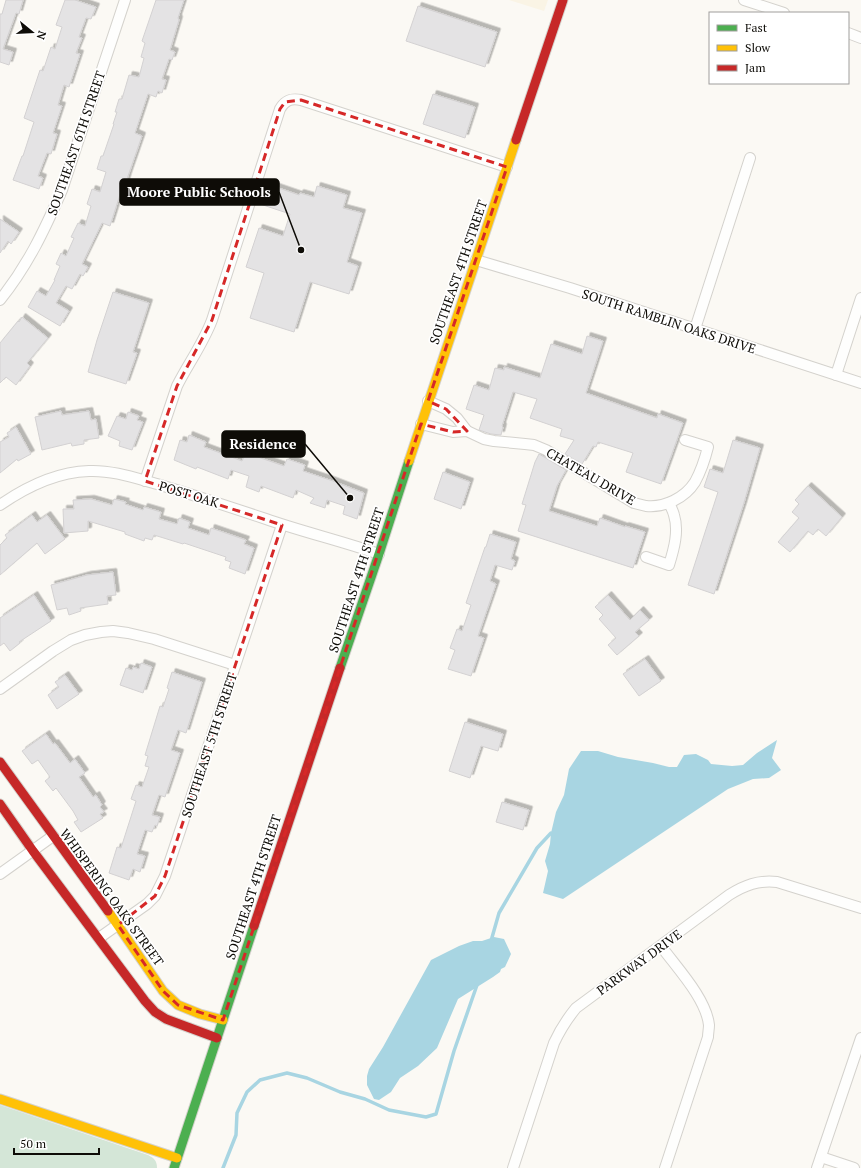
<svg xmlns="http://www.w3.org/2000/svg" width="861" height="1168" viewBox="0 0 861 1168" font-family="'PT Serif',serif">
<defs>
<filter id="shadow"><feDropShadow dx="3.5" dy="-3.5" stdDeviation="0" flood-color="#0004"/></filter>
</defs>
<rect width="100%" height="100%" fill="#fbf9f4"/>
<path fill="#faf4e5" d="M509,0H548L544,11Z"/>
<path fill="#d4e6d7" d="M0,1105L148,1155C154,1158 157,1161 157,1168H0Z"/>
<g fill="#a8d5e2">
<path d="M777,740L772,758L781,770L769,778L753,779L728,789L563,899L543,893L548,871L545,861L550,844L551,833L556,812L564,795L569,769L581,751H598L618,757L653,763L669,767H677L684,755L696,754L708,760L711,764L732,766L743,765L757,753Z"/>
<path d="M494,937L504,939L511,954L505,967L501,969L500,972L493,977L458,999L437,1048L418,1066L400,1078L391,1092L379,1100L374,1099L367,1085V1076L369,1069L383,1047L431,960L459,946L473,941H482Z"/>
</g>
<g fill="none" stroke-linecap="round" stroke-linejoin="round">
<g stroke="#a8d5e2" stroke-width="3.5">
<path d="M491,941L499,913L537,848L551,833"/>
<path d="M223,1168L236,1135L237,1113L247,1092L260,1080L287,1073L307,1078L340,1092L365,1099L389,1110L426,1117L436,1114L454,1051L477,985"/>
</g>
</g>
<g fill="#e4e3e4" stroke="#d3d1d2" filter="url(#shadow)">
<path d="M6,0H23L19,14L16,13L3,49L13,52L9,65L0,62V14H2Z"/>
<path d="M65,0H75L96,7L91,19L86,18L79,37L82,38L76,53L80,54L69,87L64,85L58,105L62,106L53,133L57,134L51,154L47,153L38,176L43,178L39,189L13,180L22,156H23L34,122L24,118L40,70L43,71L51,47L55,49L62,27L56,25Z"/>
<path d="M156,0H184L178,18L179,20L170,50L175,52L172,60L169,59L162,79L166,80L162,93L158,91L156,97L148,94L135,133L142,136L128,176L125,186L123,185L110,226L102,223L82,264L88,267L83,276L80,274L72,289L66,286L56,303L69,311L60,326L28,307L37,291L46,296L55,280H54L60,266L56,264L61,253L66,256L74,238L71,237L78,223L85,226L91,206L87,204L92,189L100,192L106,172L97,169L101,156H103L114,124H113L117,112H115L119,99H122L129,75L139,77L144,58L141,57L145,43L142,41Z"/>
<path d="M418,6L497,32L485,67L406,41Z"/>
<path d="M433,94L475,107L465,138L423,124Z"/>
<path d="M267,184L299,195L300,193L314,197L317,186L347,195L343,208L362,213L347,262L358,266L349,294L310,282L294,332L250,318L264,273L246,267L259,228L283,236L290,214L260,204Z"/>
<path d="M0,219L19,232L11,244L8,241L0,253Z"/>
<path d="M113,292L149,303L133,352L137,353L126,384L88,372L97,340Z"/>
<path d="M22,317L48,338L27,363L30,366L16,385L6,377L0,383V343L18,321L19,322Z"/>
<path d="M587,336L603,341L586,393L657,418L658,414L683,423L661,484L626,472L633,453L598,442L596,447L593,446L582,464L565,454L574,440L560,436L562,429L530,418L537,399L513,392L502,426L503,427L501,435L491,434L479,430L484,415L466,409L474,385L489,390L495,368L504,370V367L540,378L551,344L582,354Z"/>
<path d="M61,411L62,415L89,411L91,420L96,419L99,438L84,440V444L72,446L71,443L42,450L35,417Z"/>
<path d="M128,412L139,416L137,420L143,422L132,450L119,446L120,441L108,436L117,416L126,419Z"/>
<path d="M16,427L31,454L18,461L17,459L0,473V442L9,437L7,433Z"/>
<path d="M189,435L206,442L204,447L242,461L246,453L284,466L287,459L305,465L303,471L333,481L364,493L357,519L343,514L345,506L327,500L325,508L310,503L314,498L296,490L293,498L261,486L259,492L246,487L249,476L231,470L228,479L197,467L196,469L174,460L180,440L187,442Z"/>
<path d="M733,440L760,448L743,506L714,594L688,585L718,492L704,487L710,469L723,473Z"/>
<path d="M539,454L566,470L557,486L549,511L597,526L600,518L625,527V526L645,532L633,568L518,531L526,505L522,504L535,462Z"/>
<path d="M443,472L470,482L461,509L434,499Z"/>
<path d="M808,486L842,517L826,536L818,529L813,535L808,531L790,552L778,542L799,518L792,512L799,504L795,500Z"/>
<path d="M91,499L112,505L114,499L126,502L125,504L143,510L144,507L161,512L159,519L177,524L179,518L190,522L188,528L209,535L211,528L246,540L244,544L254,548L245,574L229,568L231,562L225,560L226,557L184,543L183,544L154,535L152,540L145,538L144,541L125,534V532L88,521V531L64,533L63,509H74L73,500Z"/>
<path d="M32,515L37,522L47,515L65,539L45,554L37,543L0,575V545L7,538L5,535Z"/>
<path d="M490,534L516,542L511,559L515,561L512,570L495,565L490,581L496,584L478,636L484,638L471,676L448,669L455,650L450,648L457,629L462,631L471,605L466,603L485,547H486Z"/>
<path d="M113,572L116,595L107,596L108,604L80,608L81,611L69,615L67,608L57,610L51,585L87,575Z"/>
<path d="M34,595L51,621L19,642L20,643L10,651L4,643L0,646V618Z"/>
<path d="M608,595L630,620L640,610L649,620L635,632L639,636L617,655L608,645L616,638L599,619L603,615L595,607Z"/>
<path d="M645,659L661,681L639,696L623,674Z"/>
<path d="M141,663L152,667L143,693L120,685L126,668L132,670L133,667L139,669Z"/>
<path d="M172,672L202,682L186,733L178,730L171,750L180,753L165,797L159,795L152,815L160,817L157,826L155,825L152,832L145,830L137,854L145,856L140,872L133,869L129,880L109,873L117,847L121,848L136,801L131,799L136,785L142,787L149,767L145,766L148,756L145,755L160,706L163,707L169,689L167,688Z"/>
<path d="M65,675L79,694L57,709L48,695L59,687L55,682Z"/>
<path d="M465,722L503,734L498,751L481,746L470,778L449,771Z"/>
<path d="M46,734L53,744L55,743L70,763L75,759L85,773L79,777L93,797L96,795L102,805L100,807L104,812L100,814L103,818L81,832L74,822L78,820L73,811L56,788L53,791L45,781L50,777L38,760L32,764L22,751Z"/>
<path d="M502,802L529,810L523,830L496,822Z"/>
</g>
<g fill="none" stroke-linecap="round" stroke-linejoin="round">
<g stroke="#d4d2cd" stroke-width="12">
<g id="street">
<path d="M744,0L784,13"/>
<path d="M848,33L861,38"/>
<path d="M476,260L570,288L861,383"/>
<path d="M0,300C28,265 44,231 62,190L125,0"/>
<path d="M695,329L750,158"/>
<path d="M836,375L861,298"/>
<path d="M428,401L446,409L457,418L467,431"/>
<path d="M421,424L453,432L467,431L484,439L494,441L525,444L534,445L546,450L634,503C638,504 642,505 646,506C664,508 685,498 695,482C701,471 705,459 708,447L685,440"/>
<path d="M145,481L177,386C188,364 203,344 212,320L280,109C285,100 291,98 301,100L507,167"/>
<path d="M0,505C26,487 56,472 89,471C112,470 135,478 157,484C194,495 230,507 266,519C303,532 342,541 379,554"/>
<path d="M646,557L669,565C674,549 679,531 674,515C673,511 671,507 669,503"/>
<path d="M0,689L53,651L71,640L85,635L101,632L113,631L128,633L154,639L235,665"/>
<path d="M0,874L53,836"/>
<path d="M99,938L147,904L155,896L165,876L282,525"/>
<path d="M661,946C676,967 706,998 709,1025C709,1029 708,1033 708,1037L665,1168"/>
<path d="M821,1157L854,1168"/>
<path d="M513,1168L554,1043C560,1030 567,1019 576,1008L729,895C745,885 758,880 777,882L861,908"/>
<path d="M817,1168L861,1038"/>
</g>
</g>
<g stroke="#d4d2cd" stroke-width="11">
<g id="fast">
<path d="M340,668L379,554L409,461"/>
<path d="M174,1168L254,926"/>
</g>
</g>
<g stroke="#d4d2cd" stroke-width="11">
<g id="slow">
<path d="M409,461L516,140"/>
<path d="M108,911L163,991L178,1005L200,1014L223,1020"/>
<path d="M0,1099L177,1158"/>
</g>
</g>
<g stroke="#d4d2cd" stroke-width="11">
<g id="jam">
<path d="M516,140L563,0"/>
<path d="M0,762L108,911"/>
<path d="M0,804L33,851L145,1001L155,1012L166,1019L217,1038"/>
<path d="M254,926L340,668"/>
</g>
</g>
<use href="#street" stroke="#fefefd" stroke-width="10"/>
<use href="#fast" stroke="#4caf50" stroke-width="9"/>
<use href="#slow" stroke="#ffc107" stroke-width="9"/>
<use href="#jam" stroke="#c62828" stroke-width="9"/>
</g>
<path fill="none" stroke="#d62828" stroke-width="3" stroke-dasharray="8 5" stroke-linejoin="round" d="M301,100L507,167L428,401L446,409L467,431L453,432L421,424L223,1020L178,1005L163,991L118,925L155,896L165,876L282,525L145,481L177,386L212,320L280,109L285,102Z"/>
<g text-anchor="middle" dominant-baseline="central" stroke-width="3.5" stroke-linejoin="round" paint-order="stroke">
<g font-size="13" fill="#0e0c07" stroke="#fff">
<text transform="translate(76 143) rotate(-71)">SOUTHEAST 6TH STREET</text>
<text transform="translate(458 272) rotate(-71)">SOUTHEAST 4TH STREET</text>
<text transform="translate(669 321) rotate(18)">SOUTH RAMBLIN OAKS DRIVE</text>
<text transform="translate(591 476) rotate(30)">CHATEAU DRIVE</text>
<text transform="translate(189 494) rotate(17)">POST OAK</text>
<text transform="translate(356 580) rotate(-72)">SOUTHEAST 4TH STREET</text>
<text transform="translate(209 745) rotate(-72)">SOUTHEAST 5TH STREET</text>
<text transform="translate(253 887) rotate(-72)">SOUTHEAST 4TH STREET</text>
<text transform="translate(112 897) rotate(54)">WHISPERING OAKS STREET</text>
<text transform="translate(639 962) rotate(-36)">PARKWAY DRIVE</text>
</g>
</g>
<path fill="none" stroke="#0e0c07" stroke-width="1.5" d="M301 250L279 192M350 498L305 444"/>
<g fill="#0e0c07" stroke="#fff" stroke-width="1.5">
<circle cx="301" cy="250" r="4"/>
<circle cx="350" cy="498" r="4"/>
</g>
<g fill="#0e0c07" stroke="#0e0c07" stroke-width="1.5">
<rect x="120" y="179" width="159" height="26" rx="4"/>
<rect x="222" y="431" width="83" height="26" rx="4"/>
</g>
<g font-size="14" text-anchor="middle" font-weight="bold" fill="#fff">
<text x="199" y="197">Moore Public Schools</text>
<text x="263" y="449">Residence</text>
</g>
<rect x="709" y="12" width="140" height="72" fill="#ffffff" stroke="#9f9e9c"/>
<rect x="717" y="25" width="20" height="6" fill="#4caf50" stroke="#9f9e9c"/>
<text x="745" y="32" font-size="12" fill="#0e0c07">Fast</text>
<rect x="717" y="45" width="20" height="6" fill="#ffc107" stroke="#9f9e9c"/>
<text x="745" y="52" font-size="12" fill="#0e0c07">Slow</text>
<rect x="717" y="65" width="20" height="6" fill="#c62828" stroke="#9f9e9c"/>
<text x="745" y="72" font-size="12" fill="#0e0c07">Jam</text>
<g transform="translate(32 32) rotate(108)" stroke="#ffffff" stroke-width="3" paint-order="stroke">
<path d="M0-3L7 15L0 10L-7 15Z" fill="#0e0c07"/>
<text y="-6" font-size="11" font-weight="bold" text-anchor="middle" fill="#0e0c07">N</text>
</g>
<path d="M14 1148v6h85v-6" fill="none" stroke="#0e0c07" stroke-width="2"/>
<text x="20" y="1148" font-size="12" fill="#0e0c07" stroke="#ffffff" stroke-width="3" paint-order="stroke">50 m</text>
</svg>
